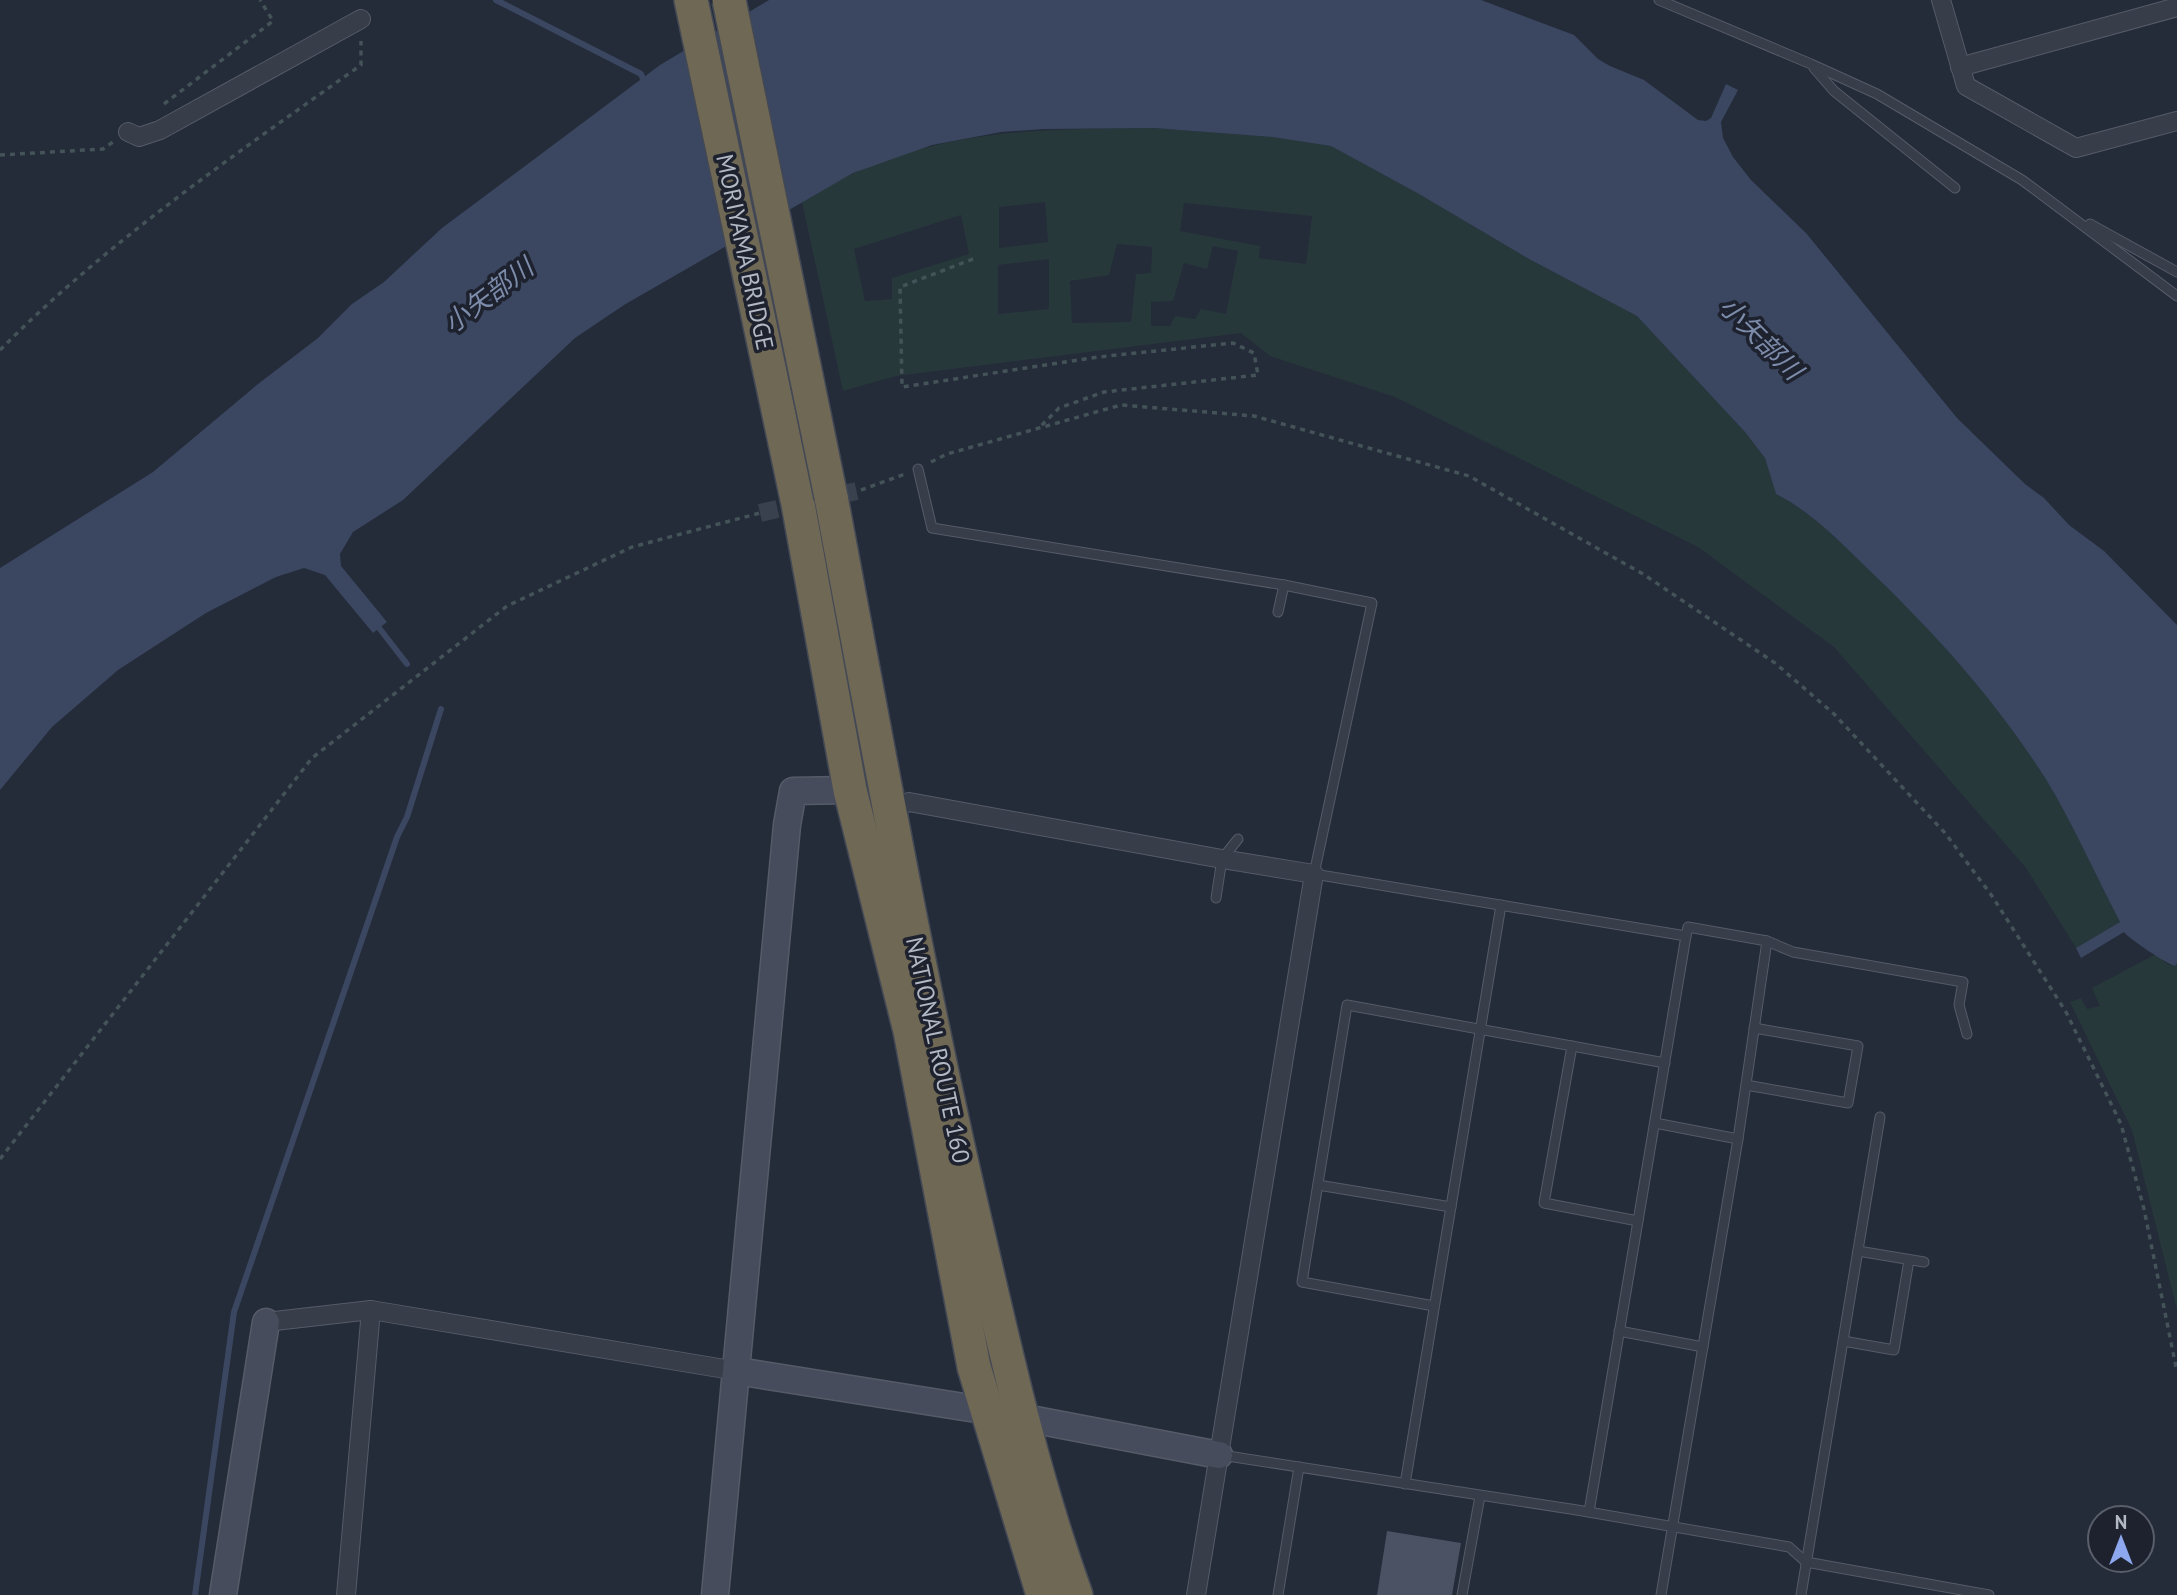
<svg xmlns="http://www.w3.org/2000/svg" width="2177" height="1595" viewBox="0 0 2177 1595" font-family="'PT Sans','Noto Sans JP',sans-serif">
<rect width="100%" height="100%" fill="#242b39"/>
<g fill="#27383b" fill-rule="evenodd">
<path d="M1154,128L1272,137L1331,146L1419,194L1529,259L1637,316L1745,432L1765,458L1776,494C1812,512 1841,543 1870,571C1936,634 1999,703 2047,781C2074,826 2096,876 2120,922L2076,948L2026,868L1834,647L1698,547L1395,397L1270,356L1241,333L896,376L843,391L802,202C819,193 836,181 854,173C954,128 1047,129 1154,128ZM1045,202L1048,242L999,248V207ZM1184,203L1312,216L1306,264L1259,258L1260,246L1180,231ZM961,215L969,254L892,278V299L865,301L854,249ZM1117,244L1152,247L1151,273L1136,274L1131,322L1072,323L1070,281L1109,275ZM1213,246L1238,251L1226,314L1201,309L1195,319L1175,316L1170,326H1151V302L1173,301L1184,263L1207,269ZM1049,259V309L998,314V265Z"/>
<path d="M2156,954L2167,964L2175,966L2177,963V1310L2132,1130L2070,1002L2081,998L2087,1009L2100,1006L2092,988Z"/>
</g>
<path fill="#3b4761" d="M769,0H1481L1574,35L1598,59L1610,66L1644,80L1698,120L1706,121L1711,118L1726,84L1738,90L1721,122L1723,138L1733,157L1751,180L1806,233L1957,418L2025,484L2044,498L2069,525L2104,551L2177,625V963L2175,966C2167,964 2129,939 2124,932L2081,958L2076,948L2120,922C2096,876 2074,826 2047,781C1998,703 1936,634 1870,571C1841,543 1812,512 1776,494L1765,458L1745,432L1637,316L1529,259L1419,194L1331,146L1272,137L1154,128L1044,129L1001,132L932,145L853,173L624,305L575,338L403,500L353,532L340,554L341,566L387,622L373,633L325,575L304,568L276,577L206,613L118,670L52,727L0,790V568L153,472L258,384L318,338L352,304L384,282L442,228L660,65Z"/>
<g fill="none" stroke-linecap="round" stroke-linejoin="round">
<g stroke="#3b4761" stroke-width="6">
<path d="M496,0L641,74L645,84"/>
<path d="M376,624L407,664"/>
<path d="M195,1595L234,1312L369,919L397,837L407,817L441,709"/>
</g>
</g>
<path fill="#4b5263" d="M1387,1531L1461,1543L1452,1595H1377Z"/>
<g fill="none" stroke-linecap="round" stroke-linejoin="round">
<path stroke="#39404e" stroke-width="18" stroke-dasharray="18 9" stroke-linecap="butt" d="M760,513L861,490"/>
<g stroke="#565b68" stroke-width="11">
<g id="lane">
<path d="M1659,0L1811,64L1877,94L2022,180L2177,296"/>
<path d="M1814,68L1834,91L1955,188"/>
<path d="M2090,224L2177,272"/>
<path d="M918,469L932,528L1284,585"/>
<path d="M1278,612L1284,585L1372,603L1314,874L1686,936L1589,1512"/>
<path d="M1216,898L1222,859L1238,839"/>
<path d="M1767,941L1793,952L1963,982L1959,1005L1967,1034"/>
<path d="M1572,1046L1544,1203L1638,1221"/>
<path d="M1746,1085L1848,1103L1858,1046L1754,1028"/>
<path d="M1655,1123L1738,1139L1767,941L1688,927L1686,936"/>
<path d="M1318,1185L1451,1207"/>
<path d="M1858,1251L1924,1262"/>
<path d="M1434,1306L1302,1282L1347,1005L1665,1063"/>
<path d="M1619,1331L1703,1347"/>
<path d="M1843,1341L1894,1350L1909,1260"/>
<path d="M1221,1455L1577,1510L1789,1547L1806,1562L1989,1595"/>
<path d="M1405,1484L1501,905"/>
<path d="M1278,1595L1299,1467"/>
<path d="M1462,1595L1480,1496"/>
<path d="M1661,1595L1738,1139"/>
<path d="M1801,1595L1880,1117"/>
</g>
</g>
<g stroke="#565b68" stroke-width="20">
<g id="street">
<path d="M1941,0L1966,86L2076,148L2177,121"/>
<path d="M1960,67L2177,7"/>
<path d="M128,132L139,137L160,130L361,19"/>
<path d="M889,810L909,802L1222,859L1314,874L1196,1595"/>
<path d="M266,1322L371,1310L737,1371"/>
<path d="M346,1595L371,1310"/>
</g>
</g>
<g stroke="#565b68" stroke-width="29">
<g id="secondary">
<path d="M737,1371L989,1411L1219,1455"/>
<path d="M223,1595L266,1322"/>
<path d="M715,1595L787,825L793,791L850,790"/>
</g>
</g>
<g stroke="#434855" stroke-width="36">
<g id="highway">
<path d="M691,0L798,504L850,790L910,1031L974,1367L1043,1595"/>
<path d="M831,497C878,747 922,998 981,1246C1008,1363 1035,1481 1076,1595"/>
</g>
</g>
<g stroke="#445358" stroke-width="3.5" stroke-dasharray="5 5" stroke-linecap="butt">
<path d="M164,104L273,21L260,0"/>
<path d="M0,155L103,149L113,142"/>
<path d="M973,259L900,287L902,387L1098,357L1233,343L1254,353L1258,375L1104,392L1059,408L1040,427"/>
<path d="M0,350C108,241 236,154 361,65V41"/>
<path d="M931,462L947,454L1121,405L1254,416L1469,476L1643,574L1775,663L1834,714L1945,833L1992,896L2066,1012L2121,1124L2144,1209L2177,1372"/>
<path d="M861,490L905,474"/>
<path d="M0,1159L312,758L507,606L632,547L760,513"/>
</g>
<use href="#lane" stroke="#383d4a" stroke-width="9"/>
<use href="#street" stroke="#383d4a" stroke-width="18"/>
<use href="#secondary" stroke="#464c5c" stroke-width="26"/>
<use href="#highway" stroke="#6f6855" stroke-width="33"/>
<g stroke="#434855" stroke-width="36" stroke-linecap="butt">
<path id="highway-bridge" d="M729,0L831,497"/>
</g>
<use href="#highway-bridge" stroke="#6f6855" stroke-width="33"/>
</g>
<g text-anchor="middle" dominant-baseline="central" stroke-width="7" stroke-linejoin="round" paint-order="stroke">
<g font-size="24" fill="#b3b8c5" stroke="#1d222e">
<text transform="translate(745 252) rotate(78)">MORIYAMA BRIDGE</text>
<text transform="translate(938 1050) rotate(78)">NATIONAL ROUTE 160</text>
</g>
<g font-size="26" font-style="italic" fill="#7d8cab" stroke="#1d222e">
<text transform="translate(488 295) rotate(-37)">小矢部川</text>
<text transform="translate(1761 338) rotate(45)">小矢部川</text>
</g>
</g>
<g transform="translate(2121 1539)"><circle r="33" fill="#1d222e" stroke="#595e6a" stroke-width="2"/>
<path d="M0-5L12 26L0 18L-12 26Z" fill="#8ea8ef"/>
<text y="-10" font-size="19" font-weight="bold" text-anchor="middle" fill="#b3b8c5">N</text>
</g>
</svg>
